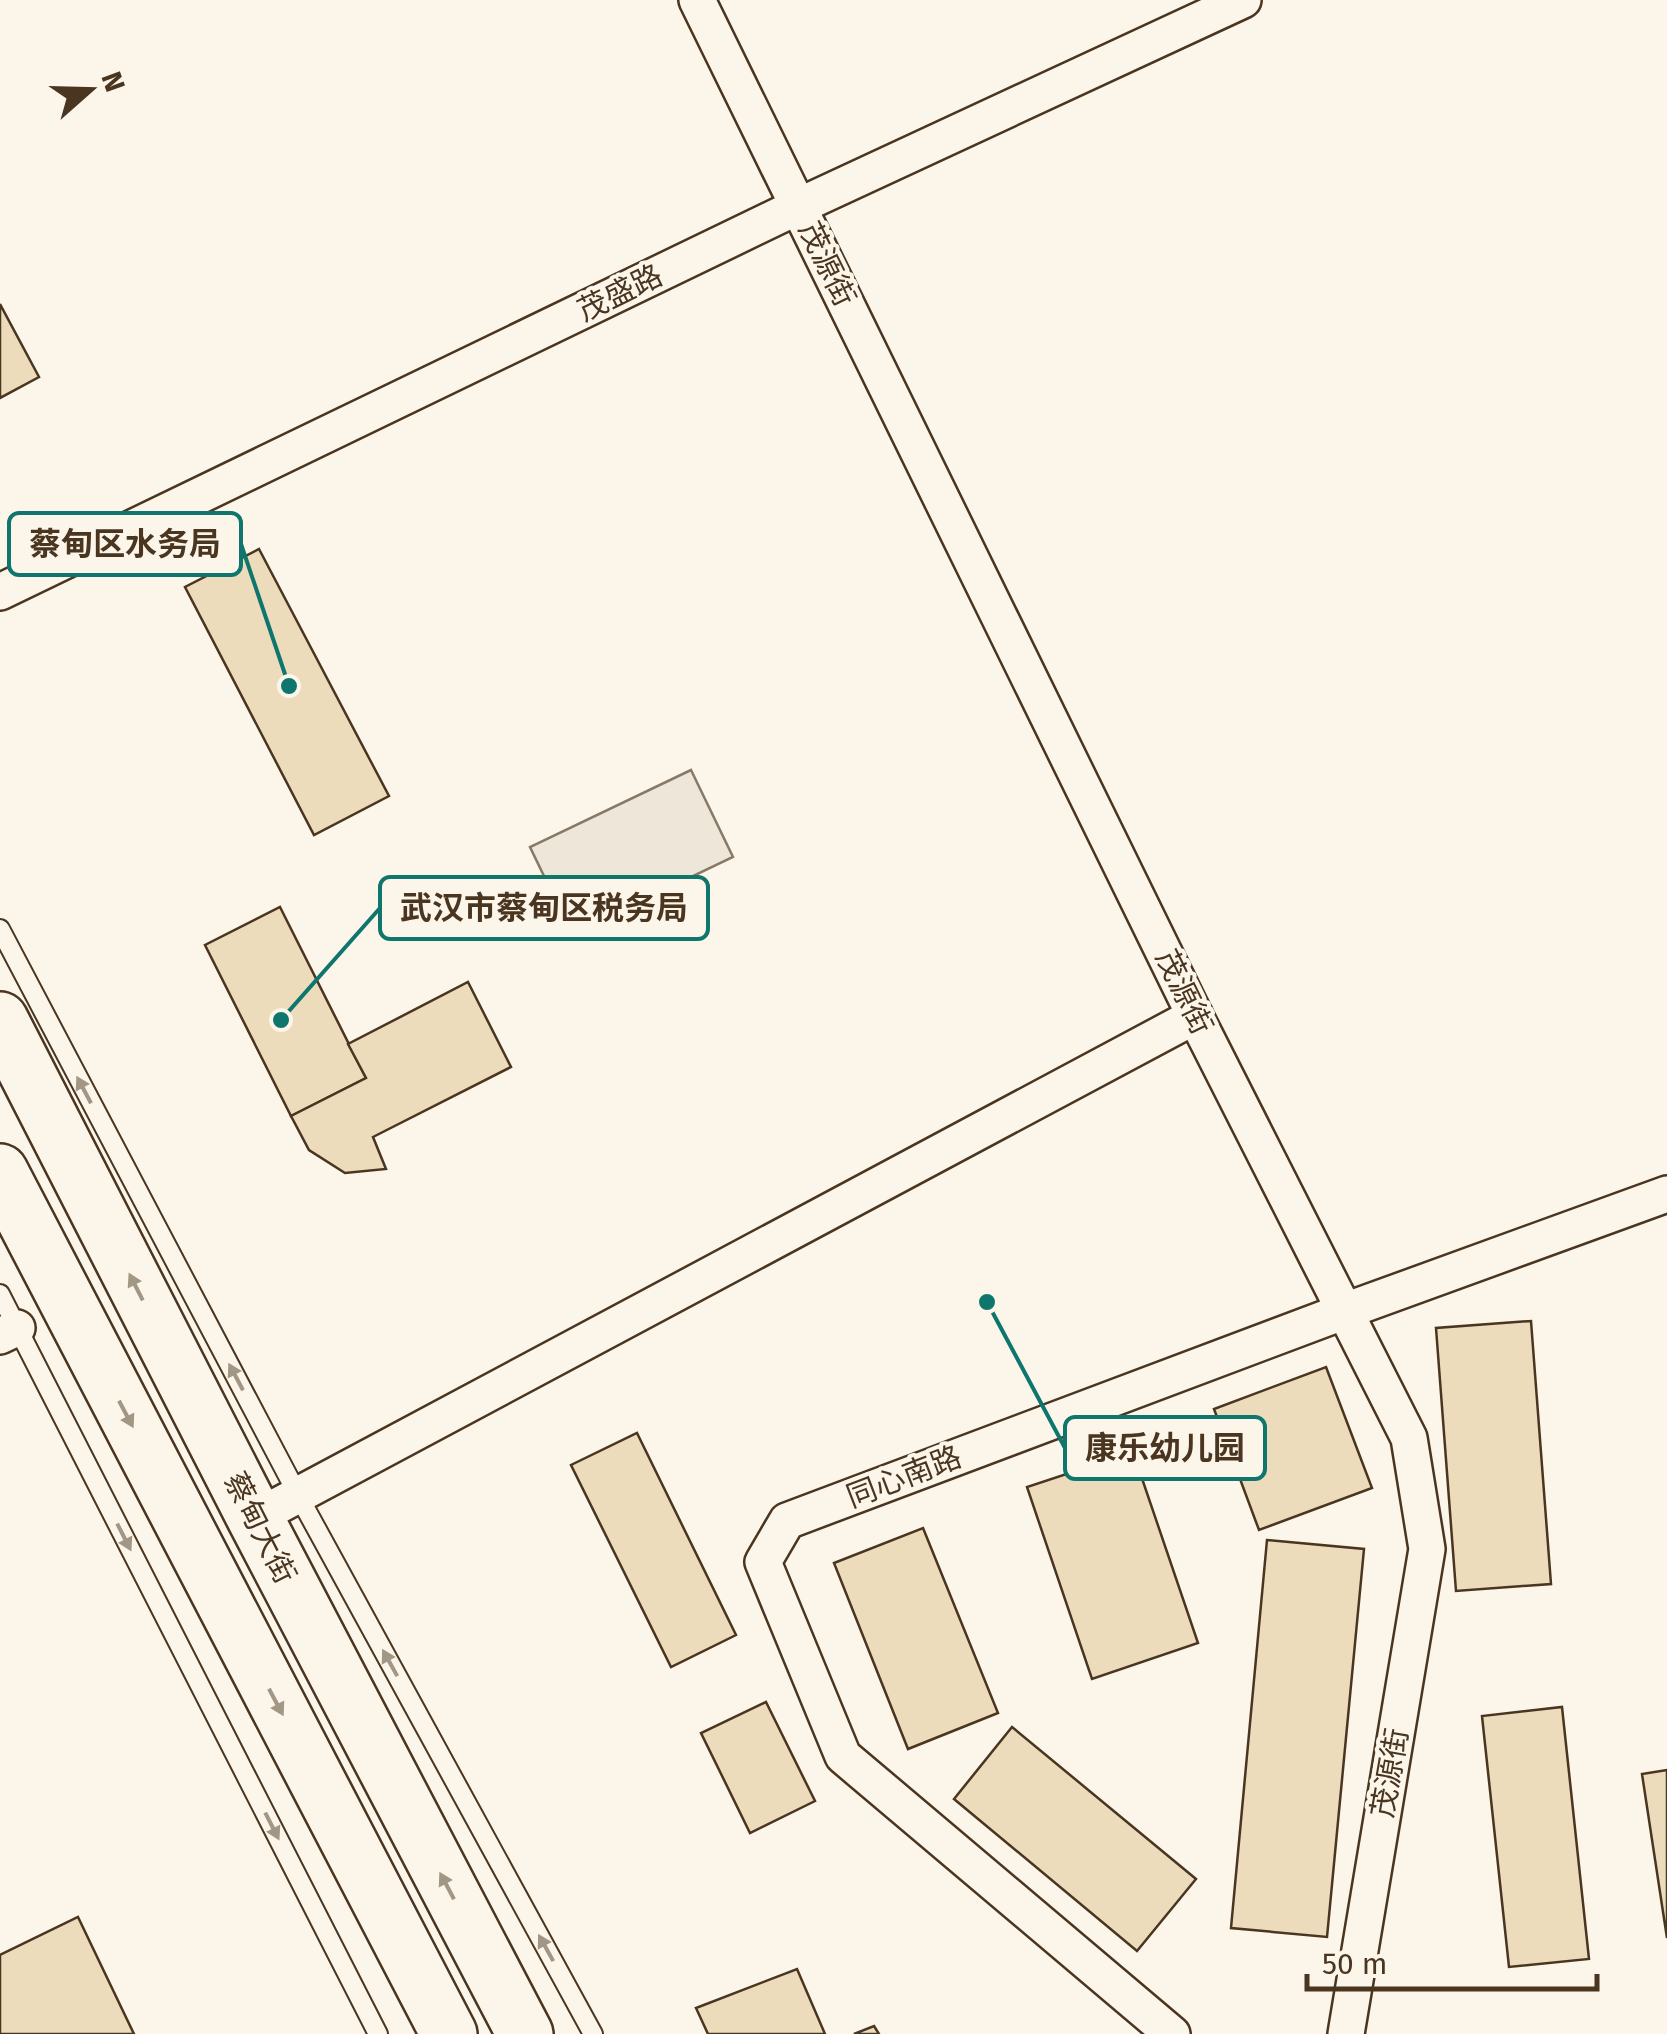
<svg xmlns="http://www.w3.org/2000/svg" width="1667" height="2034" viewBox="0 0 1667 2034" font-family="'Fira Sans','Noto Sans SC',sans-serif">
<rect width="100%" height="100%" fill="#fbf6e9"/>
<path fill="#ede6d9" stroke="#887966" stroke-width="2.5" d="M691,770L733,857L572,934L530,847Z"/>
<g fill="#ecdcbc" stroke="#4a3520" stroke-width="2.5">
<path d="M0,304L39,377L0,398Z"/>
<path d="M259,549L389,796L314,835L185,587Z"/>
<path d="M280,907L366,1078L291,1116L205,945Z"/>
<path d="M468,982L511,1067L373,1137L386,1169L345,1173L309,1150L291,1116L366,1078L348,1044Z"/>
<path d="M1531,1321L1551,1584L1456,1591L1436,1328Z"/>
<path d="M1326,1367L1372,1488L1259,1530L1214,1409Z"/>
<path d="M637,1433L736,1635L671,1667L571,1465Z"/>
<path d="M1133,1452L1198,1643L1092,1679L1027,1487Z"/>
<path d="M923,1528L998,1713L908,1749L834,1563Z"/>
<path d="M1267,1540L1364,1549L1327,1937L1231,1928Z"/>
<path d="M766,1702L815,1801L750,1833L701,1733Z"/>
<path d="M1562,1707L1589,1959L1509,1967L1482,1716Z"/>
<path d="M1012,1727L1196,1879L1137,1951L954,1799Z"/>
<path d="M1667,1770V1938L1642,1774Z"/>
<path d="M78,1917L134,2034H0V1955Z"/>
<path d="M797,1969L825,2034H708L696,2008Z"/>
<path d="M874,2026L879,2034H854Z"/>
</g>
<g fill="none" stroke-linecap="round" stroke-linejoin="round">
<g stroke="#4a3520" stroke-width="22">
<g id="service">
<path d="M0,929L298,1495L593,2034"/>
<path d="M0,1294L378,2034"/>
</g>
</g>
<g stroke="#4a3520" stroke-width="40">
<g id="minor">
<path d="M697,0L1195,1016L1409,1438L1427,1549L1346,2034"/>
<path d="M0,592L799,206L1243,0"/>
<path d="M0,1336L17,1328"/>
<path d="M255,1518L1195,1016"/>
<path d="M1172,2034L843,1756L763,1562L787,1521L1345,1311L1667,1194"/>
</g>
</g>
<g stroke="#4a3520" stroke-width="60">
<g id="primary">
<path d="M0,1020L255,1518L525,2034"/>
<path d="M0,1172L449,2034"/>
</g>
</g>
<use href="#service" stroke="#fbf6e9" stroke-width="18"/>
<use href="#minor" stroke="#fbf6e9" stroke-width="35"/>
<use href="#primary" stroke="#fbf6e9" stroke-width="55"/>
</g>
<defs><path id="oneway-solid" d="M-6-.8H1V-3.2L6.5 0L1 3.2V.8H-6Z" transform="scale(2.5)"/></defs>
<g fill="#a29684">
<use href="#oneway-solid" transform="translate(84 1090) rotate(-118)"/>
<use href="#oneway-solid" transform="translate(136 1287) rotate(-117)"/>
<use href="#oneway-solid" transform="translate(236 1377) rotate(-118)"/>
<use href="#oneway-solid" transform="translate(126 1414) rotate(62)"/>
<use href="#oneway-solid" transform="translate(124 1537) rotate(63)"/>
<use href="#oneway-solid" transform="translate(390 1663) rotate(-119)"/>
<use href="#oneway-solid" transform="translate(276 1702) rotate(62)"/>
<use href="#oneway-solid" transform="translate(272 1826) rotate(63)"/>
<use href="#oneway-solid" transform="translate(447 1886) rotate(-118)"/>
<use href="#oneway-solid" transform="translate(546 1948) rotate(-119)"/>
</g>
<g text-anchor="middle" dominant-baseline="central" stroke-width="8" stroke-linejoin="round" paint-order="stroke">
<g font-size="30" fill="#4a3520" stroke="#fbf6e9">
<text transform="translate(827 264) rotate(64)">茂源街</text>
<text transform="translate(620 293) rotate(-26)">茂盛路</text>
<text transform="translate(1184 992) rotate(64)">茂源街</text>
<text transform="translate(904 1477) rotate(-21)">同心南路</text>
<text transform="translate(260 1528) rotate(63)">蔡甸大街</text>
<text transform="translate(1390 1773) rotate(-80)">茂源街</text>
</g>
</g>
<path fill="none" stroke="#0f766e" stroke-width="4" d="M289 686L241 544M281 1020L380 908M987 1302L1065 1448"/>
<g fill="#0f766e" stroke="#fbf6e9" stroke-width="4">
<circle cx="289" cy="686" r="10"/>
<circle cx="281" cy="1020" r="10"/>
<circle cx="987" cy="1302" r="10"/>
</g>
<g fill="#fbf6e9" stroke="#0f766e" stroke-width="4">
<rect x="9" y="513" width="232" height="62" rx="10"/>
<rect x="380" y="877" width="328" height="62" rx="10"/>
<rect x="1065" y="1417" width="200" height="62" rx="10"/>
</g>
<g font-size="32" text-anchor="middle" font-weight="bold" fill="#4a3520">
<text x="125" y="555">蔡甸区水务局</text>
<text x="544" y="919">武汉市蔡甸区税务局</text>
<text x="1165" y="1459">康乐幼儿园</text>
</g>
<g transform="translate(90 90) rotate(70)" stroke="#fbf6e9" stroke-width="8" paint-order="stroke">
<path d="M0-8L18 38L0 25L-18 38Z" fill="#4a3520"/>
<text y="-15" font-size="28" font-weight="bold" text-anchor="middle" fill="#4a3520">N</text>
</g>
<path d="M1307 1974v15h290v-15" fill="none" stroke="#4a3520" stroke-width="5"/>
<text x="1322" y="1974" font-size="30" fill="#4a3520" stroke="#fbf6e9" stroke-width="8" paint-order="stroke">50 m</text>
</svg>
